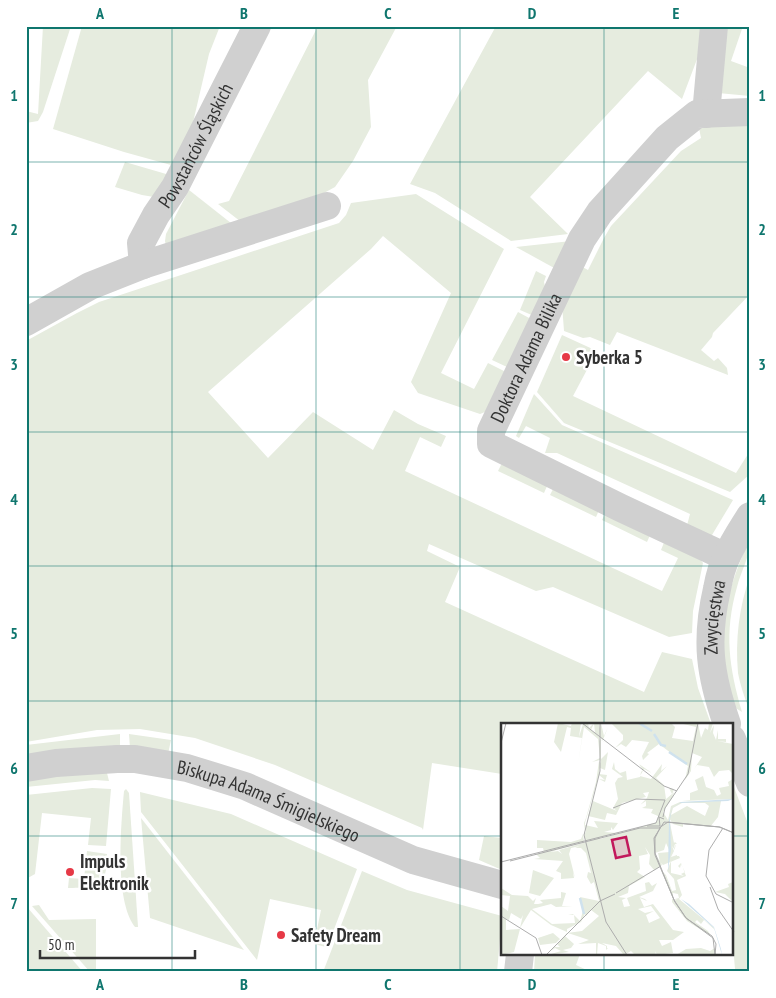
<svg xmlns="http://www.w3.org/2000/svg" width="776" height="998" viewBox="0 0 776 998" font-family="'PT Sans Narrow',sans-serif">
<rect width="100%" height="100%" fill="#fff"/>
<g fill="#e6ecdf">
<path d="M43,26H71L43,112L38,121L26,123V111L38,114Z"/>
<path d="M82,26H220L209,54L191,131L171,165L124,152L53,129Z"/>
<path d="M318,26H397L368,80L371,127L353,161L335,187L296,208L245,225L218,204L229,201Z"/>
<path d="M496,26H706L705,38L682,99L648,71L530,197L568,234L511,241L435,193L410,184Z"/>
<path d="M721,26H743L731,61L750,68V96L718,93Z"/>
<path d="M750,125V294L713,333L712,337L701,350L714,361L718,358L727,368L728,375L617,332L610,345L590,337L583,338L564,331L562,304L577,264L588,270L604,238L611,226L681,151L701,138L699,128L711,126Z"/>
<path d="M125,162L173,176L154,197L142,195L115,187Z"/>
<path d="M189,190L236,227L166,246L165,241L166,234Z"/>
<path d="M416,194L504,249L441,373L474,389L488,363L506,372L485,412L480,414L418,393L411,382L451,293L383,236L371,249L208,392L268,458L313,412L373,450L394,410L418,424L446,436L441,447L420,437L405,471L662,591L678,558L661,550L665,540L697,555L703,563L693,611L692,633L669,637L553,587L536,591L429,544L427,551L460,567L445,602L644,692L662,652L692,659L698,688L711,724H502V774L432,763L423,830L422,828L275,765L195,738L140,729L97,730L26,742V341L77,313L99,302L339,223L346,215L351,203Z"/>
<path d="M571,241L556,269L516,247Z"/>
<path d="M536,271L546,276L544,282L546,291L534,316L520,310Z"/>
<path d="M518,312L531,319L507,367L492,360Z"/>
<path d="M562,335L597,351L573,396L736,473L750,451V474L730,492L564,423L537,392Z"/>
<path d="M534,394L562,425L733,500L709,540L685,533L690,514L557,453H545L550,438L526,426L519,438L516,436Z"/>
<path d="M502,463L548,484L544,493L498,471Z"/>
<path d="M554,487L600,508L596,517L550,495Z"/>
<path d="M606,512L651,533L647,542L602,520Z"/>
<path d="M750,540C750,557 741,571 737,587C724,633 729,667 742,712L734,707C731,694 726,680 724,666C718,624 731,577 750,540Z"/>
<path d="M750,576V707H748C744,696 740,684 738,673C735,640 739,607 750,576Z"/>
<path d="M120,734V748L26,759V745Z"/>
<path d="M129,734L171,740L168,754L130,748Z"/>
<path d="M107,773L109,781L95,780L26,787V776Z"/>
<path d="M732,782L750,829V972H736L735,969L732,934Z"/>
<path d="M92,788L111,789L106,846L88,845L91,818L42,813L35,874L26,879V795Z"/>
<path d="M126,789L129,793L138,927H135C114,901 121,824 124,791Z"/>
<path d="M140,792L231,814L357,869L328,945L326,947L314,944L321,910L270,899L257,960L141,812Z"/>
<path d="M141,818L244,950L150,918Z"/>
<path d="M484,836L502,838V870L479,860Z"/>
<path d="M87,851L107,854C107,860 107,868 105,874C98,887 81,888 68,888L69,878L84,879Z"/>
<path d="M362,871L407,890L502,916L497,972H323Z"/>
<path d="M39,905L49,920L96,919V972H90L32,906Z"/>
<path d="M26,907H27L83,972H26Z"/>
<path d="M535,954H580L576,965L591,972H534Z"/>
</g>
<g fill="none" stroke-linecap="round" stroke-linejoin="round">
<g stroke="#d0d0d0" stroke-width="28">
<path d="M706,114L714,26"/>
<path id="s1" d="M143,265L141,243L156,215L175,187L257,26"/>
<path d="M26,322L90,286L143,265L327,206"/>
<path id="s2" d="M726,557L621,508L491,444V431L582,239L600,212L667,138L697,114L750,112"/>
<path id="s3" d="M727,724C710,675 705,641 717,589C719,578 722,566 727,556C733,542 742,529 750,516"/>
<path d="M732,739L750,783"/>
<path id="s4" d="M26,768L56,763L117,759H135L187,768L245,786L413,860L502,885"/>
<path d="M518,972L520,954"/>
</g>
</g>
<path fill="none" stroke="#0f766e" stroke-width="1" stroke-opacity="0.55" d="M172,26V972M316,26V972M460,26V972M604,26V724M26,162H750M26,297H750M26,432H750M26,566H750M26,701H750M26,836H502M732,836H750M604,954V972"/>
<g fill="#e63946" stroke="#fff" stroke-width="2">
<circle cx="566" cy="357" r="5"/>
<circle cx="70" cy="872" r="5"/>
<circle cx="281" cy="935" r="5"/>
</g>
<g text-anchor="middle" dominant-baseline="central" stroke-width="5" stroke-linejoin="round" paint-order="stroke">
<g font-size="19" fill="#333" stroke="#fff">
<text stroke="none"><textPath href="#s1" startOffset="134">Powstańców Śląskich</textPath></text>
<text stroke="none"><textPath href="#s2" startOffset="355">Doktora Adama Bilika</textPath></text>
<text stroke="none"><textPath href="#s3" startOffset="109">Zwycięstwa</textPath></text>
<text stroke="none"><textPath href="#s4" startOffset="250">Biskupa Adama Śmigielskiego</textPath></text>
</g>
<g font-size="19" font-weight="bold" fill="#333" stroke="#fff" text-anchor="start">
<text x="576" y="357">Syberka 5</text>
<text x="80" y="861">Impuls<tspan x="80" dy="22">Elektronik</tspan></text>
<text x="291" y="935">Safety Dream</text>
</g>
</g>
<g transform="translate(501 723)">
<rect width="232" height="232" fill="#fff"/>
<path d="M57,0L70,3L71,0H80L78,14L82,1L87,0L88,5L93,0L90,7L94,10L93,0H98V5L100,0L103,13L107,4L102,17L98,14V18L99,16L107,21L100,17V36L107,29L104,47L99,45L98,51L106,52L104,59L98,56L104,57L98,52L84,100L83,108L85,110L84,102L97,105L93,98L117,100L112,107L110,104V107L103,109L116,110L101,114L99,115V116L156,99L157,93L150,90L152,86L141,85L145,83V78L139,82L146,75L148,69L142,70L145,74L121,80L115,92L106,90L104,97L87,93L92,78L116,88L112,85L117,76L114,60L117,55L122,54L111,46L113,39L114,46L119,50L125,48L126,57L139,54L140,49L142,47L138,41L151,50L143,46L139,53L150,56L161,41L160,48L166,43L155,55L163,62L165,76L171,71L168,65L173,66L171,72L174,68L171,74L175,69L162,89L167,97L170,83L179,79L220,78L217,94L209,104L182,101V104L172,101L168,95L173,120L174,119L176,121H174L175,125L173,121L174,127L171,123L173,128L170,134L176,132V133H178L179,135L162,142L159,139L157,130L169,129L165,120L163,127L154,130L161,142L146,152L153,147L148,141L149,132L144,124L147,131L138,133L139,146L136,149L144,154L128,163L127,170L117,174L125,175L121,177L123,184L129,183L126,175L145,168L144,160L148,159L151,163L156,160L152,168L138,174L144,176L146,178L139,175L143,184L152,181L172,207L183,209L172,217H158L161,223L170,219L172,230L156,232L154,228L155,232H134L130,228L123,232L115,223L101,220L106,223V225H107L105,227V223L97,220L96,232H91L95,231V220L77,221L88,217L67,210L64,213L73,221L70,225L62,227L68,229L47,232L60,228L54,225L50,228L56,221L54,224H59L56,221L66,210L81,208L98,193L90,187L85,193L84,191L80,199L66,206V209L50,202L30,187L19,205L22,192L20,196L10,190L8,197L5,196V207L19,206L13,229L0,232V183L7,188L9,173L0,172V165L11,172L27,173L32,178L35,175L33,181H37L42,180L39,177L60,175V169L65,170L61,183H72L55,184L50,181L31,186L51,201L74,200L73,192L67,191H72L79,198L82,188L79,174L98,178L93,159L90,161L86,154L87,149L90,150L85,130L80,125H74L79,123L70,125L68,131L74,155L72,149L73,155L60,156V150L55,148L62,138L33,136L39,135L35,131L43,129L42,125H36V117L70,119L80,116L82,111L83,119L49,129L57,128L61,131L58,127L89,118H84V115L83,113V100L85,95L95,59L98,38L100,40L99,37L91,39L99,35L97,16L83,4L77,41L81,15L69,13L70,5L66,4L60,29L53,19ZM181,80H204L208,83L204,93L186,83L170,92L172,85ZM150,183L159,195L148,200L145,192L153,188L144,190L137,186ZM110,0H170L174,4L171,15L192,18L195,4L178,0H197L200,15L204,5L207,7L208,0H212L209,10L213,2L212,10L215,17L217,7V16H225V19L216,18L232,21V51L228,47L218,48L213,54L208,44L196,42L193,46L201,34L191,30L190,48L184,57L187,43L158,21L146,30L148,31L142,37L141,33L148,19L131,17L125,24L120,21L114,25L122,17V12ZM202,53L205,64L213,67L216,73L220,71L218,65L228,63L227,59L232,56V76L181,78L189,77V70L197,67L194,57ZM170,138V150L183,153L180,151L184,149L180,141L179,145L177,143L180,140L185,153L176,157L181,172L178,176L212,204L214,207L203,197L200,201L196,197L194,199L207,208L210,213L186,198L171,179V176L177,177L174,176L178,175L177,171L172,170V176L160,147L165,152L171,168L175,167L173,156L166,148ZM32,147L53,155L39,173L28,170ZM232,159V179L224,171L214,169L228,164L227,161ZM52,210L59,216L55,220L39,222L37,215ZM200,225L209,228L214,225L215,232H175L185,226Z" fill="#e6ecdf" fill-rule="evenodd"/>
<path d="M232,76L227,78L179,80L171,85L169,96L170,127L167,148L174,156L180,176L188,181L213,204L220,226L221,232L213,205L180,176L174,156L167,148L168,97L171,85L180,79Z" fill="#cfe2ee"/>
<path fill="none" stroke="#cfe2ee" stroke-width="2.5" d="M138,0L151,8M153,11L160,22L165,23M168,29L186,41M79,175L83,191"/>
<path fill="none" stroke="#adadad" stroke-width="1" d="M81,0L163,63L176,68M99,0V48L83,112L105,199L126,232M0,20L5,0M162,94L164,85L187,51L197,0M146,103H159L158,94L163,96M159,105L154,115V130L173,177L185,195L211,213L215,221L214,232M222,105L208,127L205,153L215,171L233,180M9,138L139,105H158L167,99L218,104L233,110M0,139L155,100L164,77L135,76L112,85M209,164L217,186L233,209M115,170L160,143M0,193L35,215L41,232M45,232L99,178L114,171M214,232L212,215L185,195L174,179L154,132L153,115L163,99L219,104L233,110"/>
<path fill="#c2185b" fill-opacity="0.15" stroke="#c2185b" stroke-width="2.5" d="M125,114L129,132L115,135L111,117Z"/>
<rect width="232" height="232" fill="none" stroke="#333" stroke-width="2.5"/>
</g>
<rect width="776" height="998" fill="none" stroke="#ffffff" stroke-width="55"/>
<path d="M40 950v8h155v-8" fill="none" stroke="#333333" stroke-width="2.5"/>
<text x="48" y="950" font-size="15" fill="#333333" stroke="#ffffff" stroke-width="4" paint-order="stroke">50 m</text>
<rect x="28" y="28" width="720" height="942" fill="none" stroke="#0f766e" stroke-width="2"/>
<g font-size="16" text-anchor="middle" font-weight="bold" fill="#0f766e">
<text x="100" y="19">A</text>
<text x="244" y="19">B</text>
<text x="388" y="19">C</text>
<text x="532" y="19">D</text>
<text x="676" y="19">E</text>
<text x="14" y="101">1</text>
<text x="762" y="101">1</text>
<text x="14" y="235">2</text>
<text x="762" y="235">2</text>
<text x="14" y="370">3</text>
<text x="762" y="370">3</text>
<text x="14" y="505">4</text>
<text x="762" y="505">4</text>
<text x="14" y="639">5</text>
<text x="762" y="639">5</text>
<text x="14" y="774">6</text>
<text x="762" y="774">6</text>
<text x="14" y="909">7</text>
<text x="762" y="909">7</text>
<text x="100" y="990">A</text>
<text x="244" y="990">B</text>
<text x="388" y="990">C</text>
<text x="532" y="990">D</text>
<text x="676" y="990">E</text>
</g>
</svg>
